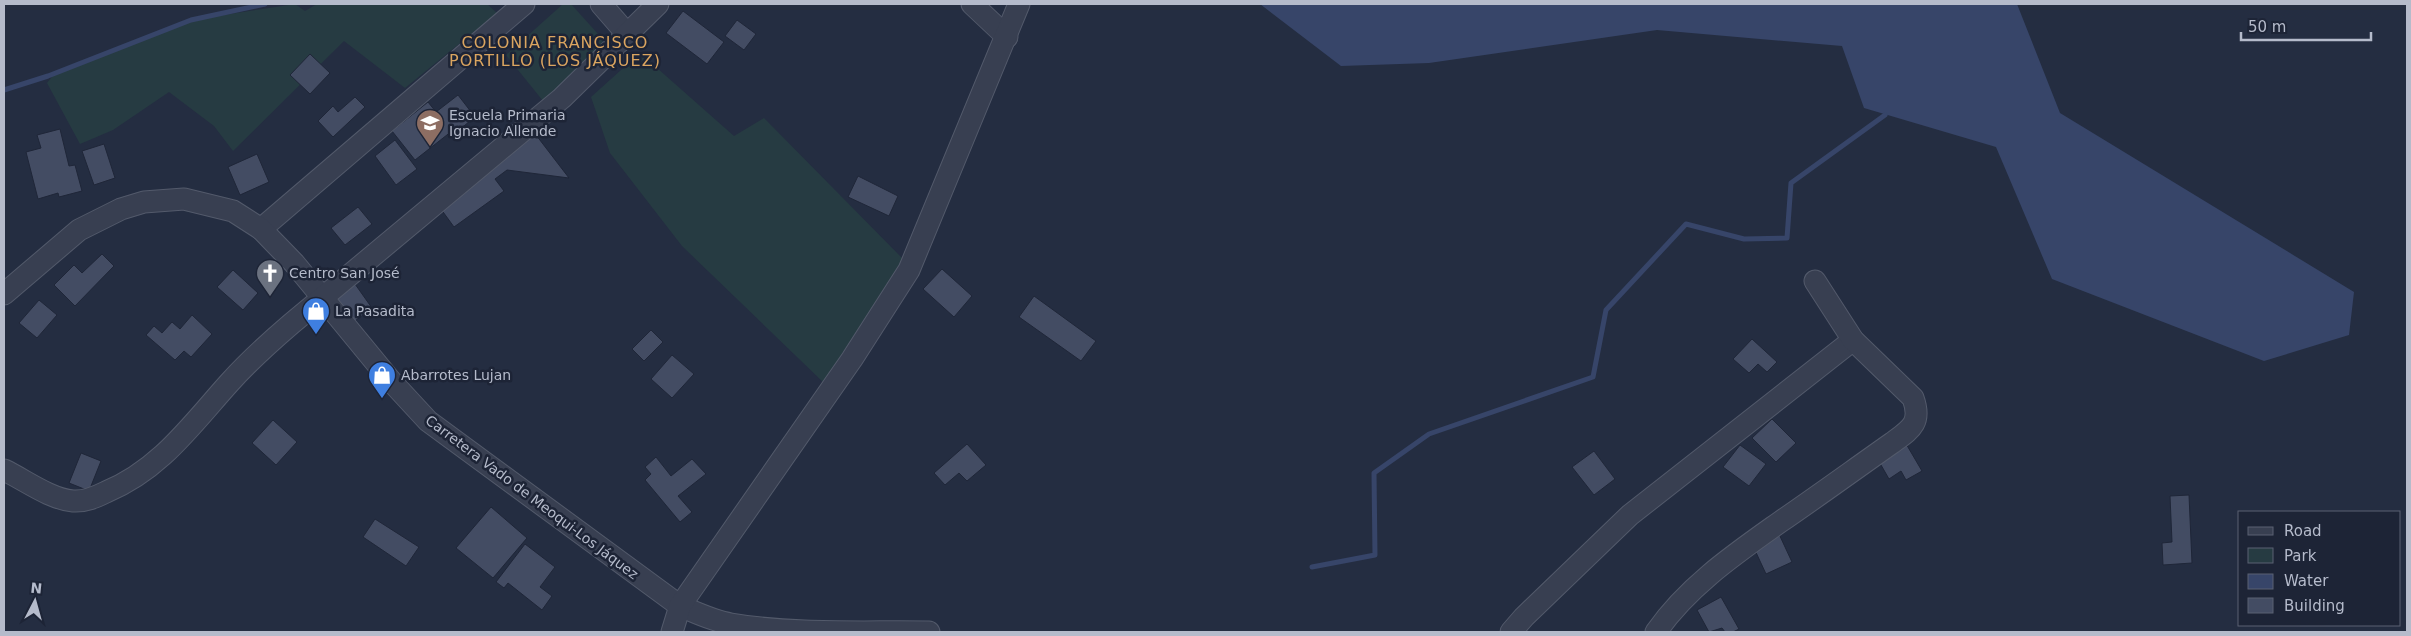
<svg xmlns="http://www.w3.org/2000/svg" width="2411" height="636" viewBox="0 0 2411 636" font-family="'DejaVu Sans',sans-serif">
<rect width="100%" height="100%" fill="#242d41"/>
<g fill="#263b42">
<path d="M295,4L305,11L317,4H487L497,13L405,88L344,41L233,151L214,126L169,92L113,130L80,144L47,83L55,73L191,20Z"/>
<path d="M563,4H571L608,45L543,101L506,55Z"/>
<path d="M640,53L734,136L764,118L904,260L824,383L682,246L610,153L591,97Z"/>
</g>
<path fill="#374569" d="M1260,4H2017L2060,113L2354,292L2349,335L2264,361L2052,279L1996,147L1864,108L1842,46L1657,30L1429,63L1341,66Z"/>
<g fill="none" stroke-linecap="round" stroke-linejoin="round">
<g stroke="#374569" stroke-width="5">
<path d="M4,90L48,76L191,20L265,4"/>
<path d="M1312,567L1375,555L1374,473L1429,434L1593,377L1606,310L1686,224L1744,239L1787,238L1791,183L1885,115"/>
</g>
</g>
<g fill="#434c63" stroke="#1f2638">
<path d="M683,11L724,42L707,64L666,33Z"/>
<path d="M737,20L756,34L744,50L725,36Z"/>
<path d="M310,54L330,73L310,94L290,75Z"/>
<path d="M458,95L475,117L454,134L452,131L415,160L392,131L428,102L436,112Z"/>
<path d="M355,97L365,107L333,137L318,121L333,106L338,112Z"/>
<path d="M60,129L69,166L75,165L82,191L59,197L58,193L38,199L26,152L41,148L37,135Z"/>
<path d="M533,131L569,178L507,170L495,179L504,191L454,227L438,205Z"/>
<path d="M395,140L417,169L396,185L375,156Z"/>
<path d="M104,144L115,178L94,185L82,151Z"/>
<path d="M257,154L269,182L240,195L228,167Z"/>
<path d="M858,176L898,196L889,216L848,197Z"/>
<path d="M358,207L372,224L345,245L331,228Z"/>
<path d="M102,254L114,266L75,306L54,285L74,265L82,273Z"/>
<path d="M942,269L972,296L954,317L923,289Z"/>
<path d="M233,270L258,293L243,310L217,287Z"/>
<path d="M355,284L372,308L351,324L334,299Z"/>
<path d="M1034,296L1096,341L1081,361L1019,317Z"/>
<path d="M39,300L57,315L37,338L19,323Z"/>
<path d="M192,315L212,334L191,357L184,351L175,360L146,335L154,326L162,333L172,322L180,329Z"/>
<path d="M651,330L663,342L644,361L632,349Z"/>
<path d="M1752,339L1777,362L1767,372L1758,364L1749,373L1733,359Z"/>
<path d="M672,355L694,374L672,398L651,379Z"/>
<path d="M1772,419L1796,443L1776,462L1752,438Z"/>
<path d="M273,420L297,442L276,465L252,443Z"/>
<path d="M1905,442L1922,471L1906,480L1901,471L1889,479L1877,458Z"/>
<path d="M967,444L986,465L967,481L959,473L945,485L934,473Z"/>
<path d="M1740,445L1766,464L1749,486L1723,467Z"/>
<path d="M1594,451L1615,479L1594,495L1572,467Z"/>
<path d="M81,453L101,461L89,491L69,483Z"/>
<path d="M656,457L671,476L692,459L706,474L678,496L692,512L680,522L645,480L651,474L645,467Z"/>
<path d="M2189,495L2192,563L2163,565L2162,543L2172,542L2170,496Z"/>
<path d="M491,507L527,538L493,578L456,548Z"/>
<path d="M375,519L419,547L406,566L363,537Z"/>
<path d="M1779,534L1792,562L1766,574L1753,546Z"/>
<path d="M525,544L555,567L540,587L552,596L542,610L508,583L504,588L496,582Z"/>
<path d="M1721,597L1739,629L1733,632H1725L1722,628L1709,632L1697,610Z"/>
</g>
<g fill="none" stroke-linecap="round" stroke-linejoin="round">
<g stroke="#535a6b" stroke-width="23">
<g id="minor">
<path d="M601,4L627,34"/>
<path d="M972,4L1007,37"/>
<path d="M261,229L524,4"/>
<path d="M4,294L79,230L121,209L144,202L184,199L233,211L261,229L294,263L391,381L428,421L680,606C697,613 713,621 731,624C795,635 864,631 929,632"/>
<path d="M4,470C25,480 50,499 73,501C85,502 96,497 106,492C160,470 192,424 230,382C249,361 270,342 291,324L562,98L658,4"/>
<path d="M672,632L680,606L852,359L909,270L1019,4"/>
<path d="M1511,632L1524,617L1630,515L1853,340"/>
<path d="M1656,632C1688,586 1735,554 1780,522C1818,496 1855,469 1892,443C1911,429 1922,423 1913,398L1853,340L1815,281"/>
</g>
</g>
<use href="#minor" stroke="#383f51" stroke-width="21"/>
</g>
<defs>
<g id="school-pin" transform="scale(1.4375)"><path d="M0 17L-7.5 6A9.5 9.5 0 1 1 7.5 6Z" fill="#8d6e63" stroke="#1d2436"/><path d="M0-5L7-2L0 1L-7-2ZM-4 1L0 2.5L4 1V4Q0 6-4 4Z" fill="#fff"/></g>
<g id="church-pin" transform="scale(1.4375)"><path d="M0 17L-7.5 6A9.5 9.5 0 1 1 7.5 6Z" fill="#6b7280" stroke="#1d2436"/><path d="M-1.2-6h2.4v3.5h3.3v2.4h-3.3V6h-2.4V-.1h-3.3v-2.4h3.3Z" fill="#fff"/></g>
<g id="shop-pin" transform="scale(1.4375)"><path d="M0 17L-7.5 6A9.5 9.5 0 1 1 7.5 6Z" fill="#3f7fe0" stroke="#1d2436"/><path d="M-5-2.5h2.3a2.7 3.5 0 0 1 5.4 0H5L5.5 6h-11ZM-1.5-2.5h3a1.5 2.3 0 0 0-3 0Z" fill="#fff"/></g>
</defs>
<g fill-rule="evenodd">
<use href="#school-pin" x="430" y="123"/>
<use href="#church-pin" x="270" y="273"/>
<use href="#shop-pin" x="316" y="311"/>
<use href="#shop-pin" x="382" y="375"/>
</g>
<g text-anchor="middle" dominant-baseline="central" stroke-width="5" stroke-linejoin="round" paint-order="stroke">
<g font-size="14" fill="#b5bbcb" stroke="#1d2436" text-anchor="start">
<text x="449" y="115">Escuela Primaria<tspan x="449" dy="16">Ignacio Allende</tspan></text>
<text x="289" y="273">Centro San José</text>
<text x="335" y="311">La Pasadita</text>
<text x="401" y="375">Abarrotes Lujan</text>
</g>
<g font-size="14" fill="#b5bbcb" stroke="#1d2436">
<text transform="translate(532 497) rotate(37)">Carretera Vado de Meoqui-Los Jáquez</text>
</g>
<g font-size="16" letter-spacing="1" fill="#dba560" stroke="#1d2436">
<text x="555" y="42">COLONIA FRANCISCO<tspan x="555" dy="18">PORTILLO (LOS JÁQUEZ)</tspan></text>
</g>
</g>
<rect width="2411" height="636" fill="none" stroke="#b5bbcb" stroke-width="10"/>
<rect x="2238" y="511" width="162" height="115" fill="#1d2436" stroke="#5a6072"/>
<rect x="2248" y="527" width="25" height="8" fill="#383f51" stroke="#5a6072"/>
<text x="2284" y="536" font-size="15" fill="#b5bbcb">Road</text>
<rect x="2248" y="548" width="25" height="15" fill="#263b42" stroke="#5a6072"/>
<text x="2284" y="561" font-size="15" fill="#b5bbcb">Park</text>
<rect x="2248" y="574" width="25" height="15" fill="#374569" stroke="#5a6072"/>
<text x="2284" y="586" font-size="15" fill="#b5bbcb">Water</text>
<rect x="2248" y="598" width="25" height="15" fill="#434c63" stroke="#5a6072"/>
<text x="2284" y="611" font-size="15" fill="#b5bbcb">Building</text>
<g transform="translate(35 601) rotate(6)" stroke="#1d2436" stroke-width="4" paint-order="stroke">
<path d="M0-4L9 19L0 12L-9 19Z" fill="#b5bbcb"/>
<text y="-8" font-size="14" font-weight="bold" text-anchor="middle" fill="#b5bbcb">N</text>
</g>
<path d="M2241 32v8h130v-8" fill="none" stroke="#b5bbcb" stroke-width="2.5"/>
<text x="2248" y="32" font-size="15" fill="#b5bbcb" stroke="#1d2436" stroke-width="4" paint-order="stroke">50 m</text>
</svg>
